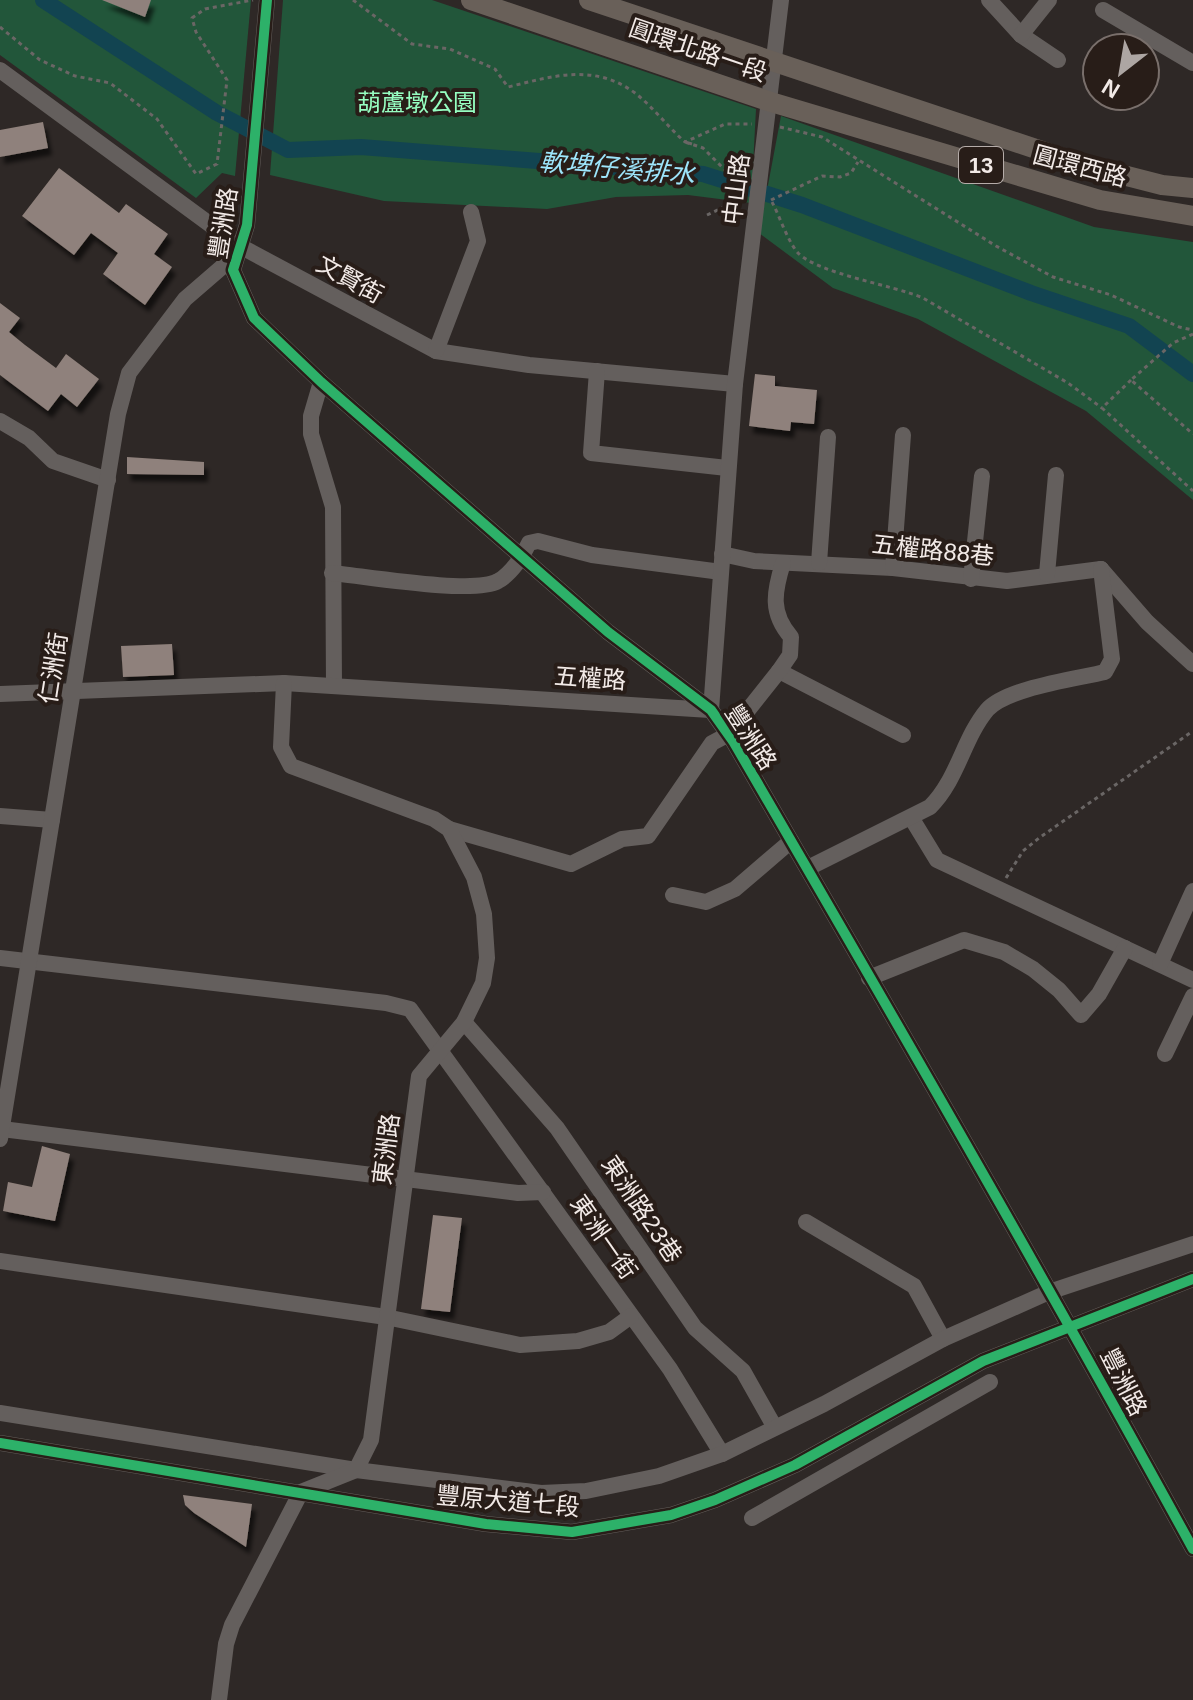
<svg xmlns="http://www.w3.org/2000/svg" width="1193" height="1700" viewBox="0 0 1193 1700" font-family="Arial,'Noto Sans TC',sans-serif">
<defs>
<filter id="shadow"><feDropShadow dx="4" dy="7" stdDeviation="2" flood-color="#0009"/></filter>
</defs>
<rect width="100%" height="100%" fill="#2e2826"/>
<g fill="#22563a">
<path d="M0,0H251L235,176L222,173L196,198L0,55Z"/>
<path d="M283,0H432L756,109L751,203L688,195L616,197L547,209L384,201L270,175Z"/>
<path d="M781,116L1094,227L1193,242V500L1086,411L918,319L833,288L759,233Z"/>
</g>
<g fill="none" stroke-linecap="round" stroke-linejoin="round">
<path stroke="#124451" stroke-width="16" d="M43,0L217,113L288,150L361,147L703,174L802,205L1031,293L1129,326L1193,374"/>
</g>
<g fill="#8f817b" filter="url(#shadow)">
<path d="M102,0H151L145,17Z"/>
<path d="M43,122L48,148L0,157V130Z"/>
<path d="M59,168L119,213L126,204L168,234L154,254L172,267L145,305L103,274L118,253L91,233L74,255L22,216Z"/>
<path d="M0,303L20,318L9,332L25,345L56,368L66,354L99,379L77,407L61,394L48,411L0,375Z"/>
<path d="M755,374L775,376V386L817,390L814,424L791,422L790,431L749,426Z"/>
<path d="M127,457L204,462V475L127,474Z"/>
<path d="M172,644L174,675L123,677L121,646Z"/>
<path d="M42,1146L70,1154L55,1221L3,1211L8,1182L32,1187Z"/>
<path d="M433,1215L462,1218L450,1312L421,1309Z"/>
<path d="M183,1495L252,1504L246,1547L194,1513L185,1505Z"/>
</g>
<g fill="none" stroke-linecap="round" stroke-linejoin="round">
<g stroke="#6a6665" stroke-width="3" stroke-dasharray="4 4" stroke-linecap="butt">
<path d="M353,0L412,44L450,49L495,69L508,87C553,76 594,63 635,93C653,107 668,127 685,142L725,124H752"/>
<path d="M0,27L40,60L75,76L110,83L157,119L196,174L217,164L227,80L196,32L192,18L205,9L253,0"/>
<path d="M780,127L822,137L996,246L1053,277L1111,295L1179,327L1193,330"/>
<path d="M692,144L685,142L703,148L744,189"/>
<path d="M771,200L822,176L840,177L851,173L858,162"/>
<path d="M772,202C780,217 787,240 798,253C819,274 893,285 923,298L1068,383L1102,408"/>
<path d="M707,215L743,198"/>
<path d="M1193,334L1173,343L1131,380L1193,434"/>
<path d="M1131,380L1102,408L1193,491"/>
<path d="M1006,878L1023,851L1039,838L1193,731"/>
</g>
<g stroke="#645f5d" stroke-width="16">
<path d="M267,0L247,225L233,270L254,318L321,382L608,632L711,710L733,741C889,1009 1044,1277 1193,1549"/>
<path d="M989,0L1021,35L1058,60"/>
<path d="M1103,10L1193,63"/>
<path d="M1021,35L1049,0"/>
<path d="M0,70L238,245L436,351L529,365L735,384"/>
<path d="M436,351L478,241L471,212"/>
<path d="M597,371L591,453L727,468"/>
<path d="M321,382L311,416V434L333,507L334,686"/>
<path d="M0,421L29,438L53,461L108,480"/>
<path d="M722,554L754,561L893,568L1007,581L1101,569"/>
<path d="M819,563L828,437"/>
<path d="M893,568L903,435"/>
<path d="M1101,569L1147,622L1193,664"/>
<path d="M332,573C364,576 474,595 498,581C511,574 523,556 529,543L538,541L592,555L721,572"/>
<path d="M1047,574L1056,475"/>
<path d="M971,579L982,476"/>
<path d="M779,671L903,735"/>
<path d="M0,694L284,683L710,710"/>
<path d="M711,710L735,384L781,0"/>
<path d="M0,816L52,820"/>
<path d="M912,819L937,860L1193,980"/>
<path d="M449,829L571,864L622,839L648,836L712,743L729,734L779,671L790,655L791,637C770,613 774,592 783,563"/>
<path d="M808,868L930,807C958,779 963,739 987,710C1006,688 1076,679 1105,672L1112,659L1101,569"/>
<path d="M673,895L706,902L735,889L791,841"/>
<path d="M0,958L386,1003L410,1009L670,1369L722,1454"/>
<path d="M1160,964L1193,891"/>
<path d="M869,978L964,940L1004,952L1033,969L1059,990L1081,1015L1099,994L1125,948"/>
<path d="M464,1022L557,1128L695,1328L743,1371L774,1426"/>
<path d="M1165,1054L1193,996"/>
<path d="M2,1129L518,1193L543,1192"/>
<path d="M0,1139L118,414L129,373L185,299L222,267L234,251"/>
<path d="M806,1222L914,1286L943,1339"/>
<path d="M0,1261L386,1317L520,1345L578,1341L609,1332L631,1316"/>
<path d="M0,1413L356,1470L541,1493L586,1491L659,1476L722,1454L824,1404L943,1339L1049,1292L1193,1244"/>
<path d="M0,1443L486,1524L572,1532L671,1515L715,1500L795,1465L983,1361L1193,1279"/>
<path d="M752,1518L990,1382"/>
<path d="M219,1700L226,1644L232,1625L301,1492L356,1470L371,1440L419,1076L464,1022L483,983L487,958L484,914L474,877L449,829L434,819L291,766L281,747L284,683"/>
</g>
<g stroke="#696059" stroke-width="20">
<path d="M471,0L771,102L1100,200L1193,216"/>
<path d="M589,0L1084,165L1162,185L1193,188"/>
</g>
<g stroke="#281d18" stroke-width="15">
<g id="cycleway">
<path d="M267,0L247,225L233,270L254,318L321,382L608,632L711,710L733,741C889,1009 1044,1277 1193,1549"/>
<path d="M0,1443L486,1524L572,1532L671,1515L715,1500L795,1465L983,1361L1193,1279"/>
</g>
</g>
<use href="#cycleway" stroke="#2db169" stroke-width="10"/>
</g>
<g text-anchor="middle" dominant-baseline="central" stroke-width="8" stroke-linejoin="round" paint-order="stroke">
<rect fill="#281d18" stroke="#b5aca9" stroke-width="2" x="959" y="147" width="44" height="36" rx="6"/>
<g font-size="22" font-weight="bold" fill="#f2eae7">
<text x="981" y="165">13</text>
</g>
<g font-size="24" fill="#f2eae7" stroke="#281d18">
<text transform="translate(698 50) rotate(19)">圓環北路一段</text>
<text transform="translate(1080 166) rotate(15)">圓環西路</text>
<text transform="translate(736 189) rotate(-83)">中山路</text>
<text transform="translate(223 223) rotate(-81)">豐洲路</text>
<text transform="translate(350 279) rotate(29)">文賢街</text>
<text transform="translate(933 550) rotate(6)">五權路88巷</text>
<text transform="translate(53 668) rotate(-81)">仁洲街</text>
<text transform="translate(590 678) rotate(4)">五權路</text>
<text transform="translate(751 737) rotate(57)">豐洲路</text>
<text transform="translate(386 1149) rotate(-83)">東洲路</text>
<text transform="translate(642 1209) rotate(56)">東洲路23巷</text>
<text transform="translate(604 1237) rotate(55)">東洲一街</text>
<text transform="translate(1124 1382) rotate(63)">豐洲路</text>
<text transform="translate(508 1501) rotate(5)">豐原大道七段</text>
</g>
<g font-size="24" fill="#96fec1" stroke="#281d18">
<text x="417" y="102">葫蘆墩公園</text>
</g>
<g font-size="26" font-style="italic" fill="#9de5fb" stroke="#281d18">
<text transform="translate(617 168) rotate(5)">軟埤仔溪排水</text>
</g>
</g>
<g transform="translate(1121 72) rotate(211)"><circle r="38" fill="#281d18" stroke="#796f6b" stroke-width="2"/>
<path d="M0-6L14 30L0 20L-14 30Z" fill="#ada6a3"/>
<text y="-12" font-size="22" font-weight="bold" text-anchor="middle" fill="#f2eae7">N</text>
</g>
</svg>
